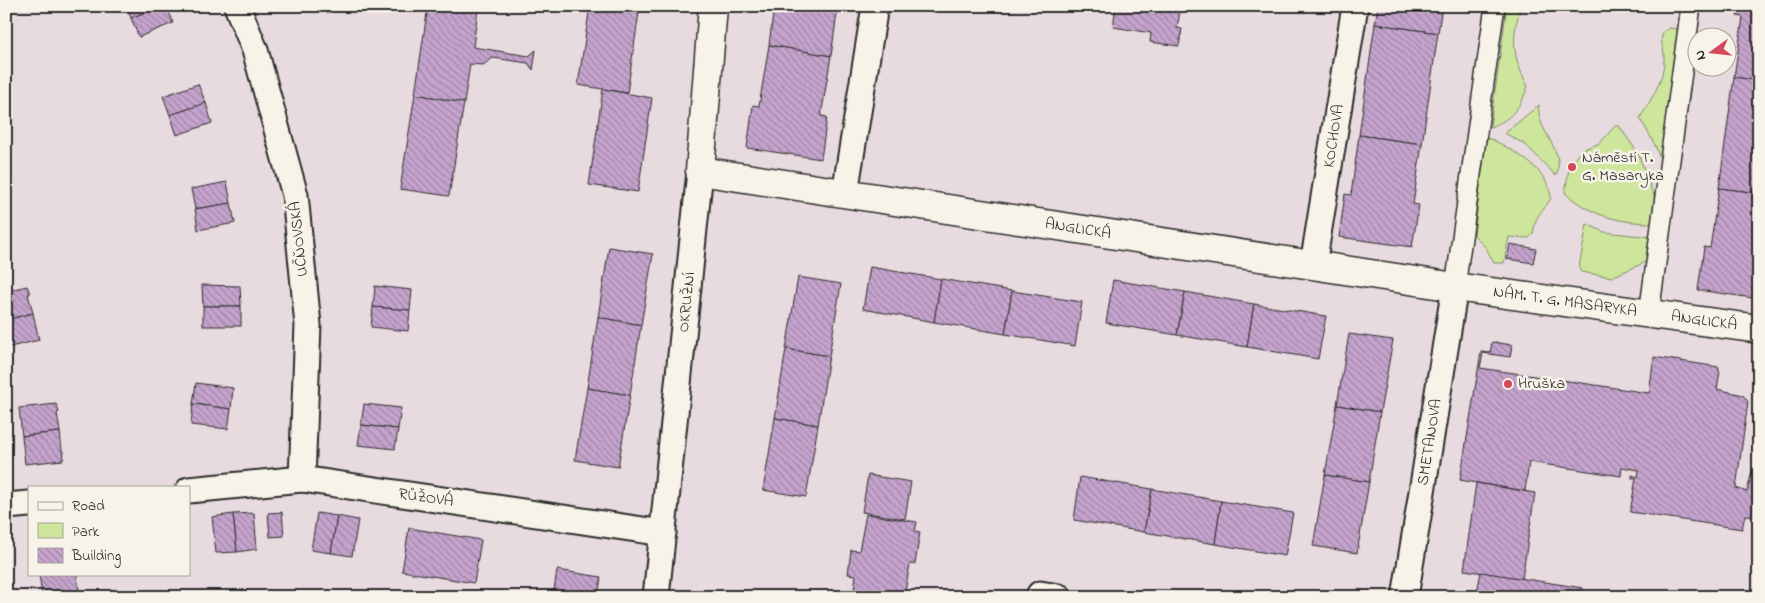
<svg xmlns="http://www.w3.org/2000/svg" width="1765" height="603" viewBox="0 0 1765 603" font-family="'Indie Flower',sans-serif">
<defs>
<pattern id="building-back-hatch" width="6" height="6" patternUnits="userSpaceOnUse" patternTransform="scale(1.25)"><rect width="6" height="6" fill="#c5a3cd"/><path d="M-1 5l2 2M0 0l6 6M5-1l2 2" fill="none" stroke="#a085a7"/></pattern>
</defs>
<rect width="100%" height="100%" fill="#e8dbe0"/>
<filter id="ink" filterUnits="userSpaceOnUse"><feTurbulence type="fractalNoise" baseFrequency=".02" numOctaves="2"/><feDisplacementMap in="SourceGraphic" scale="10" xChannelSelector="R" yChannelSelector="G"/><feConvolveMatrix kernelMatrix="1 2 1 2 8 2 1 2 1" color-interpolation-filters="sRGB"/></filter>
<g filter="url(#ink)">
<g fill="#cee69c" stroke="#7c8864">
<path d="M1507,6H1521C1511,38 1512,57 1528,86C1521,107 1511,120 1490,127Z"/>
<path d="M1670,28L1677,29L1679,34L1663,167L1655,145L1640,118C1652,97 1665,80 1664,55C1664,45 1659,44 1663,32Z"/>
<path d="M1539,105C1535,130 1567,150 1556,176L1527,146L1505,133Z"/>
<path d="M1615,126H1619L1638,153L1657,204L1654,223C1620,223 1591,216 1565,193L1569,168L1573,161L1581,150L1600,143Z"/>
<path d="M1486,139H1491C1514,151 1549,169 1551,198C1541,215 1536,212 1533,234L1529,238L1509,237L1504,263H1494L1486,248L1474,235Z"/>
<path d="M1587,224L1604,232L1651,237L1648,261L1612,277L1581,272L1579,268Z"/>
</g>
<g fill="url(#building-back-hatch)" stroke="#2b2b2b">
<path d="M126,6H160L131,18Z"/>
<path d="M160,6H167L173,23L139,37L131,18Z"/>
<path d="M428,6L478,9L473,47L529,56L536,50L533,70L528,63L493,58L483,65L470,64L464,103L415,94Z"/>
<path d="M590,6H640L627,93L578,85Z"/>
<path d="M774,6H838L831,56L769,45Z"/>
<path d="M1116,6H1181L1177,28L1182,29L1179,46L1150,42L1151,33L1113,27Z"/>
<path d="M1378,6H1442L1438,33L1375,24Z"/>
<path d="M1739,6H1759V81L1734,77L1743,17L1737,16Z"/>
<path d="M1375,24L1438,33L1422,144L1359,135Z"/>
<path d="M769,45L831,56L821,116L827,117L821,159L747,148L753,105L759,106Z"/>
<path d="M1734,77L1759,81V193L1719,188Z"/>
<path d="M198,84L206,103L170,115L163,96Z"/>
<path d="M603,89L652,98L638,192L589,185Z"/>
<path d="M415,94L464,103L449,196L400,189Z"/>
<path d="M206,103L212,123L177,135L170,115Z"/>
<path d="M1359,135L1422,144L1413,204L1419,205L1412,247L1339,237L1345,194L1351,195Z"/>
<path d="M227,182L231,203L195,209L191,189Z"/>
<path d="M1719,188L1759,193V299L1698,290L1704,247L1710,248Z"/>
<path d="M231,203L235,223L198,230L195,209Z"/>
<path d="M1510,244L1536,249L1533,263L1507,259Z"/>
<path d="M609,247L653,254L641,325L598,317Z"/>
<path d="M870,267L941,279L934,322L863,309Z"/>
<path d="M798,277L841,284L829,356L786,349Z"/>
<path d="M941,279L1012,291L1005,334L934,322Z"/>
<path d="M1113,280L1185,292L1177,335L1106,323Z"/>
<path d="M202,285L240,286L241,306H203Z"/>
<path d="M27,286L30,294H28L33,313L6,320V291Z"/>
<path d="M375,286L412,290L410,310L373,307Z"/>
<path d="M1012,291L1082,302L1075,346L1005,334Z"/>
<path d="M1185,292L1254,304L1247,347L1177,335Z"/>
<path d="M1254,304L1326,316L1318,359L1247,347Z"/>
<rect x="203" y="306" width="38" height="20"/>
<path d="M373,307L410,310L408,331L371,327Z"/>
<path d="M33,313L39,340L6,348V320Z"/>
<path d="M598,317L641,325L630,395L587,388Z"/>
<path d="M1349,334L1393,340L1380,412L1337,405Z"/>
<path d="M1492,342L1512,345L1510,357L1483,353L1480,368L1649,393L1654,357L1719,367L1718,370L1720,371L1717,389L1743,395L1748,402L1736,488L1747,492L1752,471L1759,472V516L1745,515L1742,529L1630,512L1636,478H1632V475L1638,477L1639,470L1622,467L1621,476L1529,462L1525,491L1460,480L1481,352L1490,353Z"/>
<path d="M786,349L829,356L818,425L775,418Z"/>
<path d="M196,383L233,388L231,409L193,404Z"/>
<path d="M587,388L630,395L618,467L575,460Z"/>
<path d="M56,404L59,412L57,413L60,432L22,436L19,408Z"/>
<path d="M193,404L231,409L228,429L191,425Z"/>
<path d="M364,404L401,408L398,429L361,425Z"/>
<path d="M1337,405L1380,412L1369,482L1325,475Z"/>
<path d="M775,418L818,425L806,497L763,490Z"/>
<path d="M361,425L398,429L395,449L358,445Z"/>
<path d="M60,432L62,451H64L63,460L25,464L22,436Z"/>
<path d="M868,475L911,482L905,519L862,512Z"/>
<path d="M1325,475L1369,482L1357,553L1313,546Z"/>
<path d="M1080,477L1152,489L1144,532L1074,520Z"/>
<path d="M1476,483L1535,493L1522,579L1464,570Z"/>
<path d="M1152,489L1221,501L1215,544L1144,532Z"/>
<path d="M1221,501L1293,513L1285,556L1215,544Z"/>
<path d="M282,512L284,536L270,537L268,513Z"/>
<path d="M254,513L257,549L237,552L233,514Z"/>
<path d="M317,513L337,516L331,553L311,550Z"/>
<path d="M233,514L237,552L216,553L212,517Z"/>
<path d="M866,514L917,522L915,531L920,532L915,564H910L904,597H853L856,575L848,574L851,550L859,551Z"/>
<path d="M337,516L358,520L352,556L331,553Z"/>
<path d="M409,528L481,540L474,583L402,571Z"/>
<path d="M557,570L601,577L598,597H553Z"/>
<path d="M1481,572L1583,588L1581,597H1476Z"/>
<path d="M39,574H77L79,591L42,596Z"/>
<path d="M79,591L80,597H42V596Z"/>
</g>
<g fill="none" stroke-linecap="round" stroke-linejoin="round">
<g stroke="#2b2b2b" stroke-width="22">
<g id="pedestrian">
<path d="M1455,287L1495,6"/>
<path d="M1649,314L1691,6"/>
</g>
</g>
<g stroke="#2b2b2b" stroke-width="29">
<g id="minor">
<path d="M237,6L255,50L295,195L308,325L302,479"/>
<path d="M845,193L875,6"/>
<path d="M1313,265L1355,6"/>
<path d="M189,490L302,479L663,533"/>
<path d="M6,506L29,504"/>
<path d="M1040,594L1059,597"/>
<path d="M656,597L700,171"/>
<path d="M1405,597L1455,287"/>
</g>
</g>
<g stroke="#2b2b2b" stroke-width="31">
<path id="tertiary" d="M713,6L700,171L1455,287L1759,329"/>
</g>
<use href="#pedestrian" stroke="#f7f3e8" stroke-width="19"/>
<use href="#minor" stroke="#f7f3e8" stroke-width="25"/>
<use href="#tertiary" stroke="#f7f3e8" stroke-width="28"/>
</g>
</g>
<g fill="#d1495b" stroke="#f7f3e8" stroke-width="2">
<circle cx="1572" cy="167" r="5"/>
<circle cx="1508" cy="384" r="5"/>
</g>
<g text-anchor="middle" dominant-baseline="central" stroke-width="5" stroke-linejoin="round" paint-order="stroke">
<g font-size="16" fill="#2b2b2b" stroke="#f7f3e8">
<text transform="translate(1334 136) rotate(-81)">KOCHOVA</text>
<text transform="translate(1078 229) rotate(9)">ANGLICKÁ</text>
<text transform="translate(299 239) rotate(-96)">UČŇOVSKÁ</text>
<text transform="translate(687 302) rotate(-84)">OKRUŽNÍ</text>
<text transform="translate(1565 302) rotate(8)">NÁM. T. G. MASARYKA</text>
<text transform="translate(1704 321) rotate(8)">ANGLICKÁ</text>
<text transform="translate(1430 442) rotate(-81)">SMETANOVA</text>
<text transform="translate(426 498) rotate(8)">RŮŽOVÁ</text>
</g>
<g font-size="16" fill="#2b2b2b" stroke="#f7f3e8" text-anchor="start">
<text x="1582" y="158">Náměstí T.<tspan x="1582" dy="18">G. Masaryka</tspan></text>
<text x="1518" y="384">Hruška</text>
</g>
</g>
<rect width="1765" height="603" fill="none" stroke="#f7f3e8" stroke-width="25"/>
<rect x="12" y="12" width="1740" height="578" fill="none" stroke="#2b2b2b" stroke-width="2" filter="url(#ink)"/>
<rect x="28" y="486" width="162" height="90" fill="#f7f3e8" stroke="#a5a39c"/>
<rect x="38" y="502" width="25" height="8" fill="#f7f3e8" stroke="#a5a39c"/>
<text x="72" y="510" font-size="15" fill="#2b2b2b">Road</text>
<rect x="38" y="523" width="25" height="15" fill="#cee69c" stroke="#a5a39c"/>
<text x="72" y="536" font-size="15" fill="#2b2b2b">Park</text>
<rect x="38" y="548" width="25" height="15" fill="url(#building-back-hatch)" stroke="#a5a39c"/>
<text x="72" y="560" font-size="15" fill="#2b2b2b">Building</text>
<g transform="translate(1712 52) rotate(255)"><circle r="24" fill="#f7f3e8" stroke="#a5a39c"/>
<path d="M0-4L9 19L0 12L-9 19Z" fill="#d1495b"/>
<text y="-8" font-size="14" font-weight="bold" text-anchor="middle" fill="#2b2b2b">N</text>
</g>
</svg>
